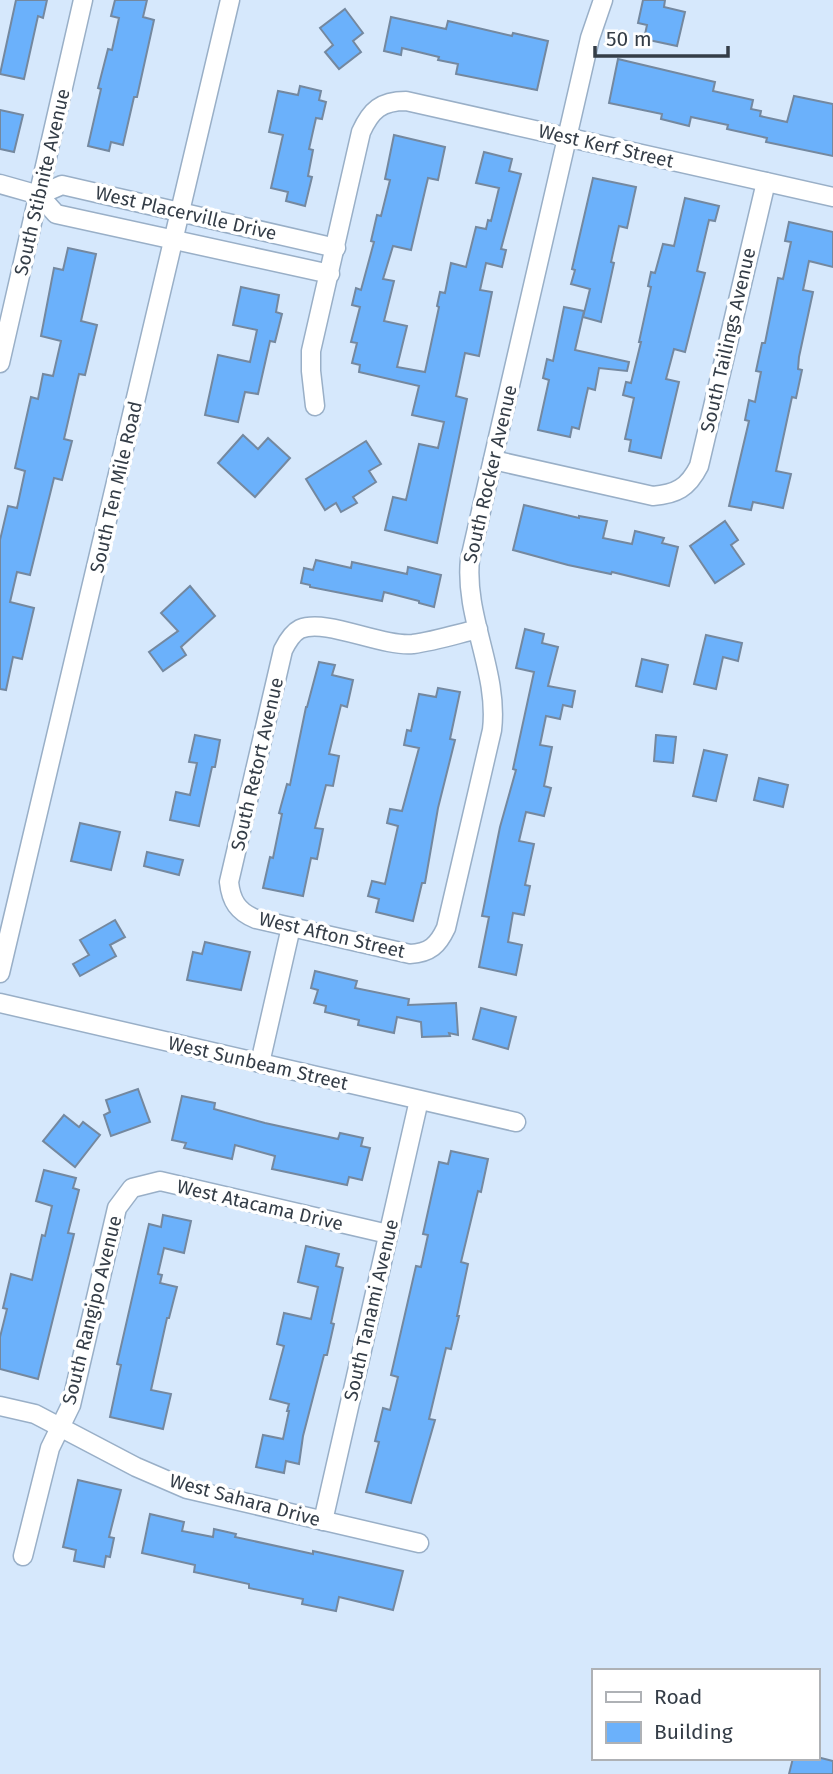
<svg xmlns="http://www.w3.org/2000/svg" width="833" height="1774" viewBox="0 0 833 1774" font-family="'Fira Sans',sans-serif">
<rect width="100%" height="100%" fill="#d6e8fc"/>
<g fill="#6bb1fb" stroke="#74889f" stroke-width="2">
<path d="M16,0H47L43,18L38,16L24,79L0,74Z"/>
<path d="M115,0H147L143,17L154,20L137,97H134L123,145L111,142L109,151L88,146L101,89L98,88L108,49L112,50L119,18L111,16Z"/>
<path d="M643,0H665L664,7L685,12L677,46L644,39L647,25L638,23Z"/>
<path d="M345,9L363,33L353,41L361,52L339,69L325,52L333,45L320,28Z"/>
<path d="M391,17L446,29L448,21L512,36L513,33L548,41L537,90L456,74L458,64L438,60L439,57L402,48L401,55L384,51Z"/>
<path d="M618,59L715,82L713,91L753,100L751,109L761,111L760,116L787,122L794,96L833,104V156L766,142L767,138L727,129L728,125L691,117L689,126L661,119L662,114L609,103Z"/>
<path d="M300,86L321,91L319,100L326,102L322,119L316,118L309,149L313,150L308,176L312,177L305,206L286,201L288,192L271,188L283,135L269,132L278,91L298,95Z"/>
<path d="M0,110L23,115L14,152L0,149Z"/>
<path d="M394,135L445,147L438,180L428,178L411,250L393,246L383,279L394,281L384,321L407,326L397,367L425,372L439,307L437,306L440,292L445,293L451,263L466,267L476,227L486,229L488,220L491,221L499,188L476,183L484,152L512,159L509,171L521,174L501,249L506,250L502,267L486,263L480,290L492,292L479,356L465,353L456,396L467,399L437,543L385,530L393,497L406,500L419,444L438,448L444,422L412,415L419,386L359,372L360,365L352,363L357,343L351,342L360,307L352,305L356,288L361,290L374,242L371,241L377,215L381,216L390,180L385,179Z"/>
<path d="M593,178L636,187L627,228L619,226L611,262L614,263L601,322L583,317L590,289L571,284L575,270L572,269Z"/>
<path d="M685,198L719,206L715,221L709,220L697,271L705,273L685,352L674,349L666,379L679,382L661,458L629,451L631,440L625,439L634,398L623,395L626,382L631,383L641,342H639L651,287L648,286L651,272L655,273L663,244L674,246Z"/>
<path d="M789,222L833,232V267L809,261L803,290L813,292L799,357L798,369L802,370L796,398L792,397L776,471L791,474L783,508L753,502L751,510L729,506L749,421L745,420L749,400L755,402L761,372L756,371L762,343H765L778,278L783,279L791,242L785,241Z"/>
<path d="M68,248L96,254L81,321L97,325L85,375L79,374L64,439L72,441L62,480L54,478L30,575L17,572L10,602L34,608L22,659L13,657L6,690L0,689V540L8,506L17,508L25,471L15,468L31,397L38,399L43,374L53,376L61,341L41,336L54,268L63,270Z"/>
<path d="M241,287L279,295L276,312L282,314L275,342L270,341L258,394L245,392L238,422L205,415L218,355L250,362L257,330L233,325Z"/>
<path d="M564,307L584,311L575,350L629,362L627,371L599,368L595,390L588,388L579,429L572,427L570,437L538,430L549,380L543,378L547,359L553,361Z"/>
<path d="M243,435L258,449L268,438L290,458L255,497L218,463Z"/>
<path d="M366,441L381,464L369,471L376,482L353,497L357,503L341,512L336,503L325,510L306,479Z"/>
<path d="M524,505L579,518V516L607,521L603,538L632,544L635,531L664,538L662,543L678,547L669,586L612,572L611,574L568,565L513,550Z"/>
<path d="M725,521L738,540L731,545L744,564L715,583L690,546Z"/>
<path d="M316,560L351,568L352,562L407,574L408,567L441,575L434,607L419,603V601L384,592L382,601L310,587V585L301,583L304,568L313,570Z"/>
<path d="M190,586L215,616L181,647L186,655L163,671L149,652L178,631L161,613Z"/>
<path d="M525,629L544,634L542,643L558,647L548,686L575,691L572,707L563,705L560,719L546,716L540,745L552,747L544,786L551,788L544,816L526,812L519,841L534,844L525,885L530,886L524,915L513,913L508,942L522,945L516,975L479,967L489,917L482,916L500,827L516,770L513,769L534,672L516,668Z"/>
<path d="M706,635L742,643L738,661L723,657L716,689L694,684Z"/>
<path d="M642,659L668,665L662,692L636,686Z"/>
<path d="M319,662L335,665L332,675L353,680L347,707L341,705L329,754L339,756L333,786L326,785L315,828L323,829L317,859L311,858L303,896L263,888L270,857L273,858L282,814L279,813L287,784L290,785L306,707H307Z"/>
<path d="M438,688L460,692L450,739L455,740L438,808L425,883H422L413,921L376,912L379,899L368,896L372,881L385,884L398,826L387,823L390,809L402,811L419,748L404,745L407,730L411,731L419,694L436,697Z"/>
<path d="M195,735L220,740L215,767H212L199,826L170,820L176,792L190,795L197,763L189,762Z"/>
<path d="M656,735L676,737L673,763L654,761Z"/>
<path d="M704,750L727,755L716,801L693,796Z"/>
<path d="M759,778L788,785L783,807L754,800Z"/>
<path d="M80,823L120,832L111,870L71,861Z"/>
<path d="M147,852L183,860L179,875L144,866Z"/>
<path d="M115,920L125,937L110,945L116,956L80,976L73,964L89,955L80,940Z"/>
<path d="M205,942L250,952L241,990L187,980L193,952L202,954Z"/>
<path d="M315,971L357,981L355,988L409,999L408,1005L456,1003L458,1035L449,1033L450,1036L422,1037L421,1022L397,1017L394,1033L358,1025L359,1020L325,1012L326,1006L314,1003L318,990L311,988Z"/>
<path d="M481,1008L516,1017L508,1049L473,1039Z"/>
<path d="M138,1089L150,1122L111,1136L104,1115L110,1112L106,1100Z"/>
<path d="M182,1096L215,1103L214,1109L265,1123L338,1139L340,1133L363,1138L361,1146L370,1148L362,1180L349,1177L347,1185L272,1169L275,1156L235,1145L232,1159L184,1148L186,1143L172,1140Z"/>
<path d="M64,1115L79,1127L83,1122L100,1135L75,1167L43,1141Z"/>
<path d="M451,1151L488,1159L481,1192L478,1191L461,1262L468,1264L457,1316H459L451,1349L446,1348L429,1419L435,1420L411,1503L366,1492L379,1442L375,1441L383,1408L390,1410L398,1377L391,1375L416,1266L421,1267L428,1235L423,1234L439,1162L448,1164Z"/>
<path d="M44,1170L76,1178L73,1188L79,1190L68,1233L74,1234L38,1379L0,1369V1337L7,1309L3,1308L11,1274L32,1280L42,1235L45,1236L52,1206L36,1201Z"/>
<path d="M163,1215L191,1221L184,1253L164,1248L158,1274L162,1275L160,1283L177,1287L169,1318H167L151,1390L171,1394L163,1429L110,1417L121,1365L117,1364L149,1224L161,1227Z"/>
<path d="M306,1246L339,1254L336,1266L343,1268L331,1323L334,1324L327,1355H324L303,1436L299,1464L286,1461L284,1473L256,1467L263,1435L283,1439L289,1411H287L289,1404L270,1399L284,1346L277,1344L284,1313L311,1319L318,1287L298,1282Z"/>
<path d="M78,1480L121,1490L109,1537L114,1538L110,1557L106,1556L104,1567L74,1561L76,1550L63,1547Z"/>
<path d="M150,1514L184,1522L182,1531L213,1537L214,1529L236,1534L235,1537L313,1554V1551L403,1571L393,1610L339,1597L336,1611L302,1604L303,1599L249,1588V1584L194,1572L195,1565L142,1553Z"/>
<path d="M793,1758H821L833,1761V1774H789Z"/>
</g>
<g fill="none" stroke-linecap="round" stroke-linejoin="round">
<g stroke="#99afc7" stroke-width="21">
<g id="minor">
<path d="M0,184L39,195L56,214L330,274"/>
<path d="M39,195L62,185L336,248"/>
<path d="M0,363L83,0"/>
<path d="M315,406L311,371V351L361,132C371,110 381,101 406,101L833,197"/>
<path d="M493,460L653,496C676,494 688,488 699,466L766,182"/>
<path d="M478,629C457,634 435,641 413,644C381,647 326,618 300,629C292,633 287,642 283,650L229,882C231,901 238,912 256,919L410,954C430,953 438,945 446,928L492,730C499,672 464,617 470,559L590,38L603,0"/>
<path d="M0,973L230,0"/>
<path d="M0,1003L516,1122"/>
<path d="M260,1063L291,927"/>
<path d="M0,1406L35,1414L136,1467L187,1489L419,1543"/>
<path d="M323,1521L419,1100"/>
<path d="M23,1556L50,1448L71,1405L117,1208L132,1188L160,1181L388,1234"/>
</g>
</g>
<use href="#minor" stroke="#fff" stroke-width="18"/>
</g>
<g text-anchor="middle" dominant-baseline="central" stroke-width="7" stroke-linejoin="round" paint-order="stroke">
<g font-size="19" fill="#343d47" stroke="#fff">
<text transform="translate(606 146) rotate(13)">West Kerf Street</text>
<text transform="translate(42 182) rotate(-77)">South Stibnite Avenue</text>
<text transform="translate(186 213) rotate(13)">West Placerville Drive</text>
<text transform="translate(728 340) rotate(-77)">South Tailings Avenue</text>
<text transform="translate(490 474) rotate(-77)">South Rocker Avenue</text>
<text transform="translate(116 487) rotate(-77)">South Ten Mile Road</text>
<text transform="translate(257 764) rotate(-77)">South Retort Avenue</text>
<text transform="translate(332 935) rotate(13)">West Afton Street</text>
<text transform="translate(258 1063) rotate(13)">West Sunbeam Street</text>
<text transform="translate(260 1205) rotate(13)">West Atacama Drive</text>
<text transform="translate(92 1310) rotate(-76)">South Rangipo Avenue</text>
<text transform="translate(371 1310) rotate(-77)">South Tanami Avenue</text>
<text transform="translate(245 1500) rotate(15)">West Sahara Drive</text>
</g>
</g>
<rect x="592" y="1669" width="228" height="91" fill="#ffffff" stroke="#aeb1b5" stroke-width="2"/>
<rect x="606" y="1692" width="35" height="10" fill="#ffffff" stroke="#aeb1b5" stroke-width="2"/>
<text x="654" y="1704" font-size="21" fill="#343d47">Road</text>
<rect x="606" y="1722" width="35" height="21" fill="#6bb1fb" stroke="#aeb1b5" stroke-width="2"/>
<text x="654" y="1739" font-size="21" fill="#343d47">Building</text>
<path d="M595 46v10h133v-10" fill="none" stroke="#343d47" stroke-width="3.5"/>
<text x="606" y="46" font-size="21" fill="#343d47" stroke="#ffffff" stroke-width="5" paint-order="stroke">50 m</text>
</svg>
